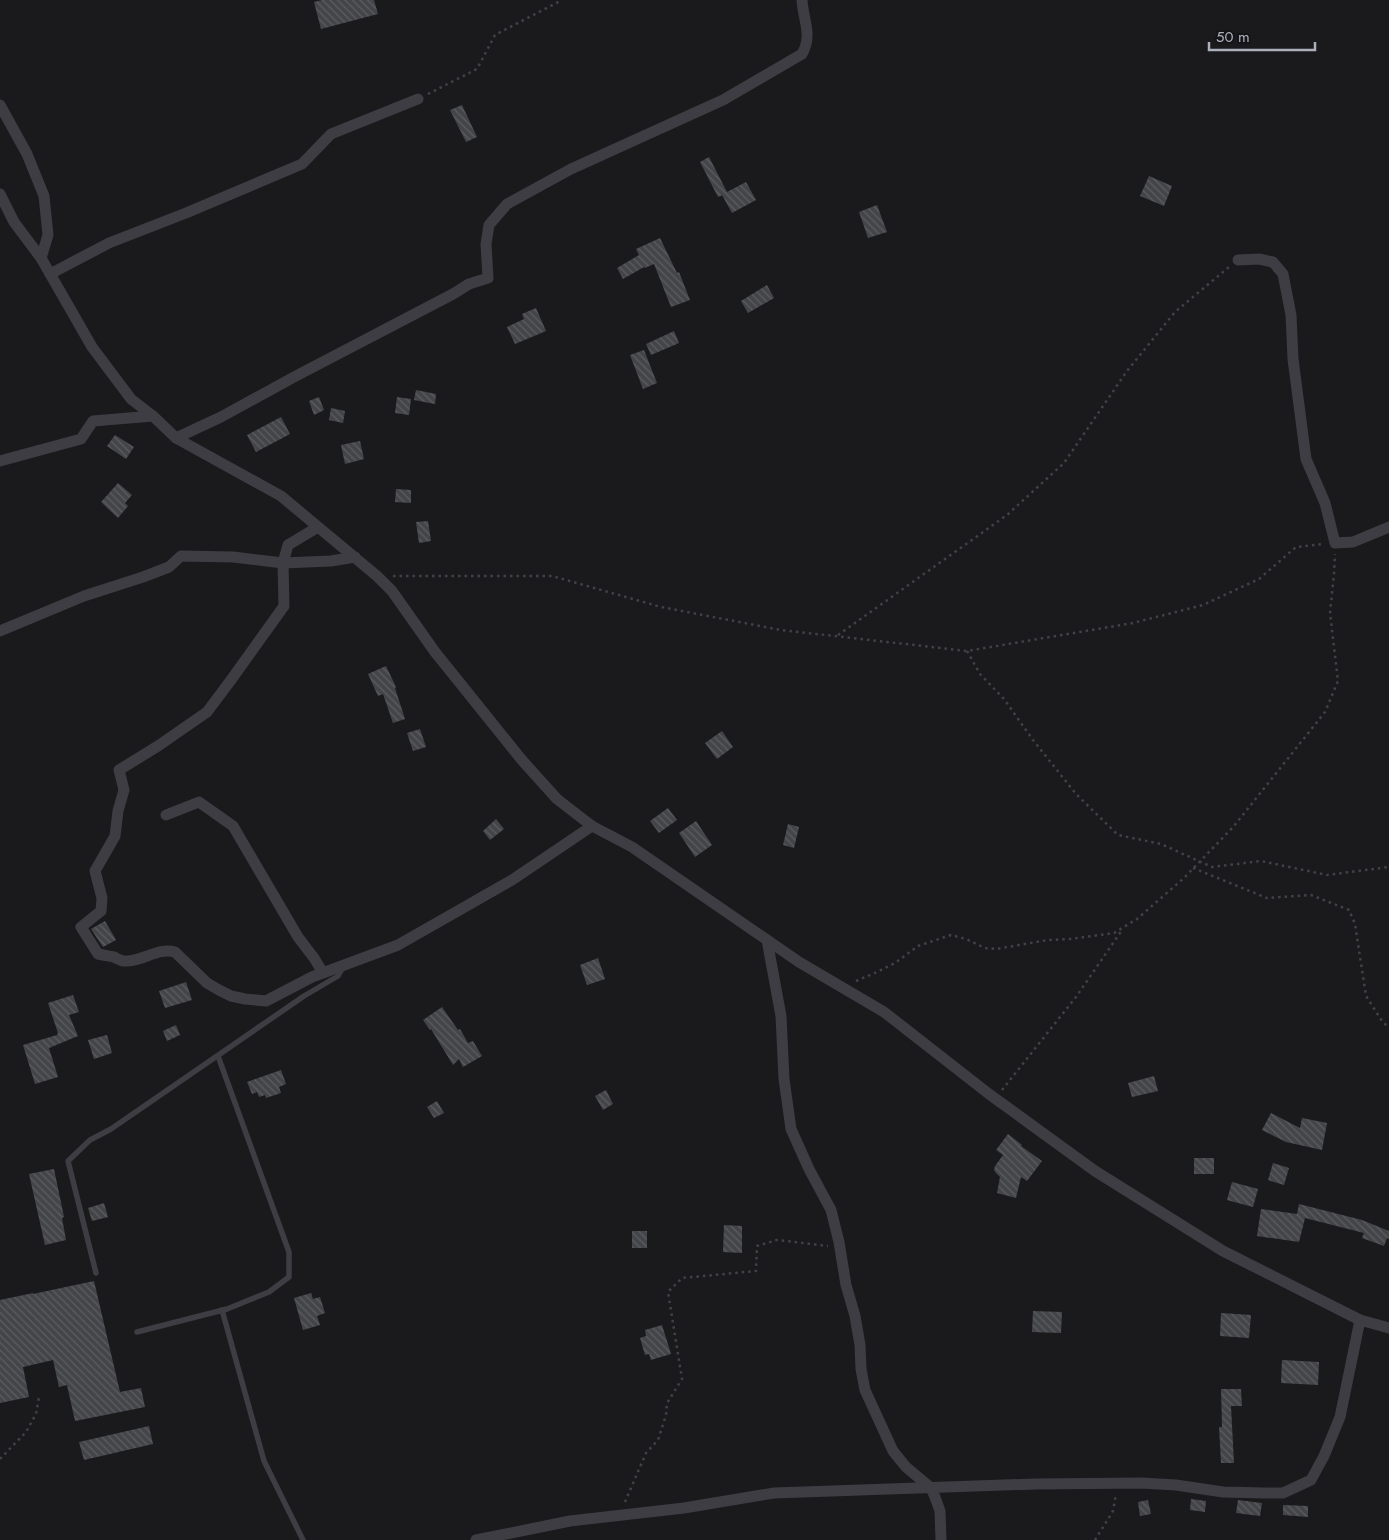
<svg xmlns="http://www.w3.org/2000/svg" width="1389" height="1540" viewBox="0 0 1389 1540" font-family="Jost,sans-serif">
<defs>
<pattern id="building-back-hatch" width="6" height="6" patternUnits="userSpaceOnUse" patternTransform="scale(1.25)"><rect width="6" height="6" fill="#444549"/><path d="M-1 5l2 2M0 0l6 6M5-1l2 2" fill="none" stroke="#5c5d61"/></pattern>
</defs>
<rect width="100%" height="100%" fill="#1a1a1c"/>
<g fill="url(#building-back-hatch)">
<path d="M322,0H374L378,14L321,29L314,2Z"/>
<path d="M462,105L477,137L466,142L450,110Z"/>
<path d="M709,157L727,192L746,182L756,200L732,213L722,195L725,194L718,197L700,162Z"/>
<path d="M1149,176L1172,186L1164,206L1140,196Z"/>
<path d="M877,205L887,232L868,238L859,212Z"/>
<path d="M660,238L677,273L679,272L690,300L671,307L654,264L645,268L644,267L623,279L617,268L639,255L636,249Z"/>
<path d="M767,285L774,298L748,313L741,301Z"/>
<path d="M536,308L546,331L515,344L507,327L524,319L522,314Z"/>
<path d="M674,331L679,343L651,355L646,344Z"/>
<path d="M644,350L657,383L643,389L630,355Z"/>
<path d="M416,390L436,394L435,404L414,400Z"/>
<path d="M319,397L324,410L314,415L309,401Z"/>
<path d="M397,397L411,399L409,415L395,413Z"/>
<path d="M331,408L345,411L343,423L329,420Z"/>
<path d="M281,417L290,434L256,452L247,435Z"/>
<path d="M115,435L134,447L126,459L107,446Z"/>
<path d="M360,441L364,459L345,464L341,445Z"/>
<path d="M118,483L132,495L125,503L128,506L118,518L101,502Z"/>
<path d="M396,489L411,490V503L395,502Z"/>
<path d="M428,521L431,541L419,543L416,522Z"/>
<path d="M386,666L396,687L395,688L405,719L393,723L383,694L378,696L368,674Z"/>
<path d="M420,729L426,747L413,751L407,733Z"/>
<path d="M722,731L733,747L717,759L705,743Z"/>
<path d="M668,808L677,820L659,833L650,821Z"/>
<path d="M496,819L504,829L490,840L483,831Z"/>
<path d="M696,821L712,845L695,857L679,833Z"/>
<path d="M788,824L799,827L794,848L783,845Z"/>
<path d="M105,921L116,940L103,947L91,929Z"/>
<path d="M598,958L605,979L587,985L580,965Z"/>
<path d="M186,982L192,1000L165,1008L159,991Z"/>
<path d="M73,995L79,1012L69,1015L78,1036L49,1048L58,1077L35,1084L23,1045L57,1035L58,1033L48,1003Z"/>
<path d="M442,1007L458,1030L460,1029L468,1043L473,1041L482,1056L463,1067L459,1059L453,1065L431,1029L430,1030L423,1020Z"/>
<path d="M176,1025L180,1035L167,1041L163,1031Z"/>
<path d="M107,1035L112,1053L94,1059L88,1040Z"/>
<path d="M281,1070L286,1084L279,1087L281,1093L266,1098L265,1095L259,1097L257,1092L252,1094L247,1082Z"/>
<path d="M1154,1076L1158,1091L1132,1097L1128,1083Z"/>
<path d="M606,1090L613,1104L603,1110L595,1096Z"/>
<path d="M437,1101L444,1113L434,1118L427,1107Z"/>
<path d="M1271,1113L1300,1128L1302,1118L1327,1123L1322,1150L1286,1142L1262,1130Z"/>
<path d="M1008,1134L1022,1145L1021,1146L1042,1161L1027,1181L1021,1177L1016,1198L997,1193L1000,1177L996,1173L994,1170L995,1166L1003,1155L996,1150Z"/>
<rect x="1194" y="1158" width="20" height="16"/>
<path d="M1273,1163L1289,1168L1284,1185L1268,1180Z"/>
<path d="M54,1169L64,1217L62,1218L66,1240L45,1245L29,1174Z"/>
<path d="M1232,1182L1258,1189L1253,1207L1227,1200Z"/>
<path d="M104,1203L108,1217L92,1221L88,1208Z"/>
<path d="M1299,1204L1362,1220L1389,1231V1239L1387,1238L1384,1246L1362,1238L1364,1233L1305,1218L1299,1242L1257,1236L1261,1209L1297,1214Z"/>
<path d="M724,1225L742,1226V1253L723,1252Z"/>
<rect x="632" y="1231" width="15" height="17"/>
<path d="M94,1281L120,1392L141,1388L145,1407L75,1421L67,1385L59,1387L53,1360L23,1367L29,1397L0,1403V1300L33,1293V1294Z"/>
<path d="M311,1293L313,1299L320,1297L325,1313L317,1316L320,1325L303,1330L294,1298Z"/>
<path d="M1033,1311L1062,1312L1061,1333L1032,1332Z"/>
<path d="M1221,1313L1251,1315L1249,1338L1220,1336Z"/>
<path d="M662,1325L671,1354L651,1360L649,1354L645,1355L640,1338L646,1336L645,1330Z"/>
<path d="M1282,1360L1319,1362L1318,1385L1281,1383Z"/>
<path d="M1221,1389H1241L1242,1406H1231L1234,1463H1221L1219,1427H1222Z"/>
<path d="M149,1426L153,1444L84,1460L79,1442Z"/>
<path d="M1191,1499L1206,1501L1205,1512L1190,1510Z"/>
<path d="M1148,1500L1151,1514L1140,1516L1138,1502Z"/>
<path d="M1238,1500L1262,1503L1260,1516L1236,1513Z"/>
<path d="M1283,1505L1308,1506V1517L1283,1515Z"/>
</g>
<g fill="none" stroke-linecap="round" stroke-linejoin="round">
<g stroke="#414248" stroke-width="2.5" stroke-dasharray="2.5 4" stroke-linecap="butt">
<path d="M428,94L477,69L495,35L562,0"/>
<path d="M393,576H552L661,607L781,630L967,651L1133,623L1203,605L1259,579L1296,547L1323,544"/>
<path d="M838,635L1007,515L1064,463L1127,371L1175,312L1229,267"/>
<path d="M967,651L980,674L1004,699L1033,740L1076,794L1118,835L1161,844L1212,867L1261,861L1327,875L1389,867"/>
<path d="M1193,868L1267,898L1311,895L1349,910L1355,924L1366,996L1382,1021L1389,1028"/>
<path d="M856,981L877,972L895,963L918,946L951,935L966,939L985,948L996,949L1048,940L1070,939L1114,933L1137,919L1184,878L1234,826L1325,712L1338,681L1330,613L1334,574L1335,554"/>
<path d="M1002,1090L1076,997L1122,930"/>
<path d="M0,1459L26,1432L36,1414L39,1397"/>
<path d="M625,1502L646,1453L658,1440L666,1415L667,1403L682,1379L668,1292L682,1278L756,1271L757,1246L777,1240L828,1246"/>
<path d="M1095,1540L1113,1511L1116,1494"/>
</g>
<g stroke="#3d3d43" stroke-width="5.5">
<path d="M96,1273L68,1161L90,1140L111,1129L304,996L338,976L343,967"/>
<path d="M222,1310L264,1461L303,1540"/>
<path d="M137,1332L227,1309L269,1292L289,1277V1252L218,1056"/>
</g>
<g stroke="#3d3d43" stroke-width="11">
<path d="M0,105L27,154L44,196L48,235L41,258"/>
<path d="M0,194L14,222L41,258L92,347L131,399L153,416L176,438L281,496L377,576L392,591L435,652L521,759L557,799L592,826L632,847L799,962L884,1012L989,1094L1095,1171L1223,1251L1360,1320L1389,1328"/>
<path d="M1238,260L1259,259L1273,262L1283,274L1291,315L1293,359L1306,459L1325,503L1335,543L1353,542L1389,527"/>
<path d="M50,274L109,243L186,213L302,164L331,134L418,99"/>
<path d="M176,438L221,417L294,377L453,294L469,284L488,278L486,244L489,225L507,204L571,169L723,100L802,54C813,35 803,20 802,0"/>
<path d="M0,461L81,439L93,421L153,416"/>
<path d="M318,527L288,545L283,563L284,606L231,680L207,712L158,746L119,770L124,790L118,811L115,836L95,871L102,898L101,911L81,927L98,954C103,955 109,956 114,957C118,959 121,961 125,961C142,962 158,947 175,952L207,983L219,990L231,996L245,999L266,1001L312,977L398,945L512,880L592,826"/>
<path d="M0,631L84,596L143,577L169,567L181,556L233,557L283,563L331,561L355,557"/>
<path d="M166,815L199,802L233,826L298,937L314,958L323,973"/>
<path d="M767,940L781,1016L784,1079L791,1129L809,1169L831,1210L839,1242L846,1285L855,1316L860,1345L861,1369L865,1390L893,1451L906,1467L931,1488L935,1497L940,1511L941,1540"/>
<path d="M476,1540L570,1521L684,1508L774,1493L1036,1484L1141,1483L1176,1485L1223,1492L1264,1493H1283L1311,1480L1324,1456L1340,1417L1360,1320"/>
</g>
</g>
<path d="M1209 42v8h106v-8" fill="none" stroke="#acb0bb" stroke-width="2.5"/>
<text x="1216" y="42" font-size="15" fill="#acb0bb" stroke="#151417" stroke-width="4" paint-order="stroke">50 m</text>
</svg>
